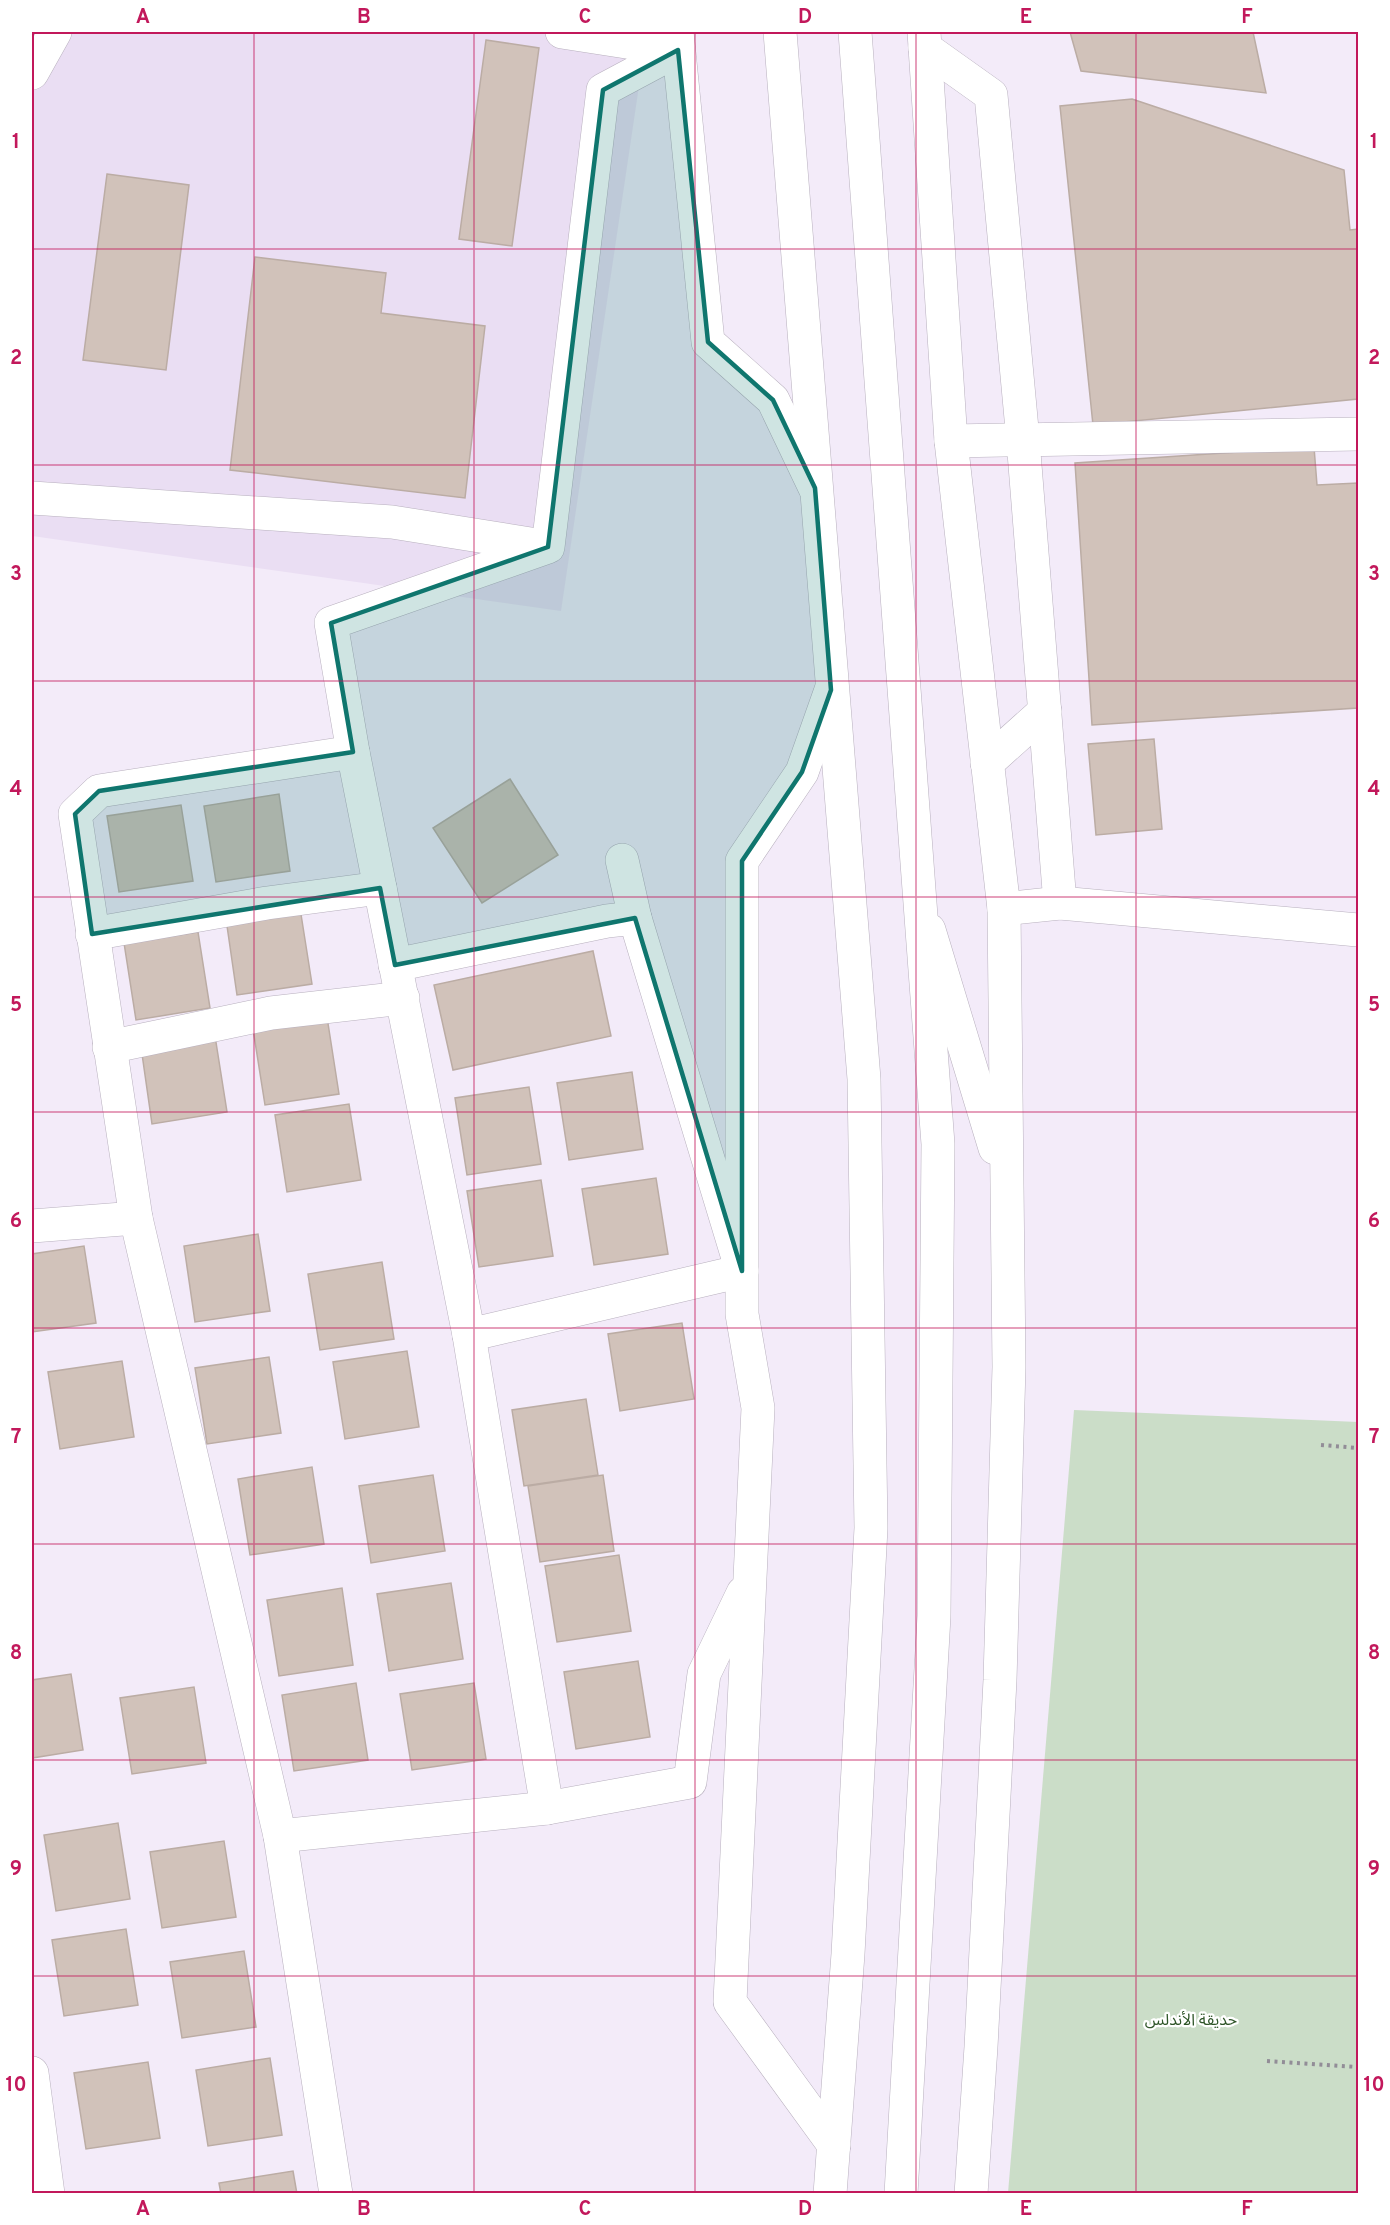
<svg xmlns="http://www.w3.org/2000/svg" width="1390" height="2225" viewBox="0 0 1390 2225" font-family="Overpass,'Noto Sans Arabic',sans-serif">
<rect width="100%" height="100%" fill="#f3ebf9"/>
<path fill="#eadef3" d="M32,32H647L561,611L32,536Z"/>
<path fill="#cbddc8" d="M1074,1410L1358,1422V2193H1008Z"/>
<g fill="#d1c2ba" stroke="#bbaca4" stroke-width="1.5">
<path d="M1070,32H1253L1266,93L1081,71Z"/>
<path d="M486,40L539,48L512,246L459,239Z"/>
<path d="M1132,99L1344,170L1350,230L1358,229V399L1093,425L1060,106Z"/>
<path d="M107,174L189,185L166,370L83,360Z"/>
<path d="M255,257L386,273L381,313L485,326L465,498L230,470Z"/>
<path d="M1314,447L1317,485L1358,483V708L1092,725L1075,463Z"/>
<path d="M1154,739L1162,829L1096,835L1088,744Z"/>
<path d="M510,779L558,855L482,903L433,828Z"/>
<path d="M279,794L290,871L216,882L204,806Z"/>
<path d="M181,805L193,881L119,892L107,816Z"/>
<path d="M300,908L312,984L237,995L226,919Z"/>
<path d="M198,932L210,1008L136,1020L124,943Z"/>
<path d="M593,951L611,1036L453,1070L434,985Z"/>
<path d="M327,1017L339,1094L265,1105L253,1029Z"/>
<path d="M215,1036L227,1112L152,1124L141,1047Z"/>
<path d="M632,1072L643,1149L569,1160L557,1083Z"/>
<path d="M529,1087L541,1164L467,1175L455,1098Z"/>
<path d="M349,1104L361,1180L287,1192L275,1115Z"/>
<path d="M656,1178L668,1254L594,1265L582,1189Z"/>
<path d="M541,1180L553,1256L479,1267L467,1191Z"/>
<path d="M258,1234L270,1311L195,1322L184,1246Z"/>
<path d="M84,1246L96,1323L32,1332V1254Z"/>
<path d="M382,1262L394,1339L320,1350L308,1274Z"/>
<path d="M682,1323L694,1399L620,1411L608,1334Z"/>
<path d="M407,1351L419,1427L345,1439L333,1362Z"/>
<path d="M269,1357L281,1433L207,1444L195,1368Z"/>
<path d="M122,1361L134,1437L60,1449L48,1372Z"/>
<path d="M586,1399L598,1475L524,1486L512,1410Z"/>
<path d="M312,1467L324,1544L250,1555L238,1479Z"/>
<path d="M433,1475L445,1551L371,1563L359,1486Z"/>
<path d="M603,1475L614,1551L540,1562L528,1486Z"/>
<path d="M619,1555L631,1631L557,1642L545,1566Z"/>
<path d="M451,1583L463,1659L389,1671L377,1594Z"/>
<path d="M342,1588L353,1665L279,1676L267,1600Z"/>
<path d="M638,1661L650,1737L576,1749L564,1672Z"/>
<path d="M71,1674L83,1750L32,1758V1680Z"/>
<path d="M356,1683L368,1760L294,1771L282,1695Z"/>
<path d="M474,1683L486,1759L412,1770L400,1694Z"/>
<path d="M194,1687L206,1763L132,1774L120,1698Z"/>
<path d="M118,1823L130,1899L56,1911L44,1835Z"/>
<path d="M224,1841L236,1917L162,1928L150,1852Z"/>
<path d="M126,1929L138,2005L64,2016L52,1940Z"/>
<path d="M244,1951L256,2027L182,2038L170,1962Z"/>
<path d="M270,2058L282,2135L208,2146L196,2070Z"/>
<path d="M148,2062L160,2138L86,2149L74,2073Z"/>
<path d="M293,2171L297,2194H221L219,2183Z"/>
</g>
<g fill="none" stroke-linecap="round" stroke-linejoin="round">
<g stroke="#b8b0be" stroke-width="34">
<g id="minor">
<path d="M677,32L708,342L773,400L815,488"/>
<path d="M925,48L991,95L1023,440L1060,903"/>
<path d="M32,73L55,32"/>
<path d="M951,441L1358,434"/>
<path d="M32,498L392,522L543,546"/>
<path d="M831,690L802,772L742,861V1314L758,1408L730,2002L834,2145"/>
<path d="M1004,909L1060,903L1358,930"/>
<path d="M92,934L267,903L380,888"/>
<path d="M395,965L607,921L635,918"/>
<path d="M109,1047L271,1013L403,998"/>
<path d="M32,1226L136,1218"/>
<path d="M469,1335L742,1271L635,918L622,860"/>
<path d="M547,1808L469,1335L353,752L331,623L548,547L603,90L678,50L562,32"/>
<path d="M280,1836L547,1808L690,1782L704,1674L743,1593"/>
<path d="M32,2073L48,2194"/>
<path d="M336,2194L280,1836L136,1218L75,814L99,791L353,752"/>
</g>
</g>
<g stroke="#b8b0be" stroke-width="34">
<g id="tertiary">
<path d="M924,32L951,441L1004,909L1009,1367L1000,1680L981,2047L971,2194"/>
<path d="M987,763L1045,711"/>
<path d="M929,930L995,1148"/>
</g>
</g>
<g stroke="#b8b0be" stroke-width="34">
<g id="primary">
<path d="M780,32L864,1079L871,1528L848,1954L830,2194"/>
<path d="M855,32L938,1144L934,1616L901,2194"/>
</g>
</g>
<g stroke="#928d97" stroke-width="4" stroke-dasharray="3 4.5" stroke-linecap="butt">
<path d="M1321,1445L1358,1448"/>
<path d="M1267,2061L1358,2067"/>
</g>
<use href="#minor" stroke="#fff" stroke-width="33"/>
<use href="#tertiary" stroke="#fff" stroke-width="33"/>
<use href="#primary" stroke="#fff" stroke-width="33"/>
</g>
<path fill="#0f766e" fill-opacity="0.2" stroke="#0f766e" stroke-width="4.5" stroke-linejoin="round" d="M678,50L708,342L773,400L815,488L831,690L802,772L742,861V1271L635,918L395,965L380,888L92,934L75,814L99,791L353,752L331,623L548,547L603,90Z"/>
<path fill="none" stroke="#c2185b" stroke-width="1.5" stroke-opacity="0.55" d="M254,32V2194M474,32V2194M695,32V2194M916,32V2194M1136,32V2194M32,249H1358M32,465H1358M32,681H1358M32,897H1358M32,1112H1358M32,1328H1358M32,1544H1358M32,1760H1358M32,1976H1358"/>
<g text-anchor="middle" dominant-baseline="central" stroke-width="4.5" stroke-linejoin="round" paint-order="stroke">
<g font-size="16" fill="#2f5629" stroke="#fff">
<text x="1191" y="2021">حديقة الأندلس</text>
</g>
</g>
<rect width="1390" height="2225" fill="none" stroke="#ffffff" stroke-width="66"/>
<rect x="33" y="33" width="1324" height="2159" fill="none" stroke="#c2185b" stroke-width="2"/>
<g font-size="20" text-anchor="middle" font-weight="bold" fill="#c2185b">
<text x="143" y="23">A</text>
<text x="364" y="23">B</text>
<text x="585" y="23">C</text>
<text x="805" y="23">D</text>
<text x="1026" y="23">E</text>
<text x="1247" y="23">F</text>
<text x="16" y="148">1</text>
<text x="1374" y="148">1</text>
<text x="16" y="364">2</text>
<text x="1374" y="364">2</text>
<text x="16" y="580">3</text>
<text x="1374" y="580">3</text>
<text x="16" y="795">4</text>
<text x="1374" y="795">4</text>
<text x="16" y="1011">5</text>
<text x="1374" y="1011">5</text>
<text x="16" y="1227">6</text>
<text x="1374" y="1227">6</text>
<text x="16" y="1443">7</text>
<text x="1374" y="1443">7</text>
<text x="16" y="1659">8</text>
<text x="1374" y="1659">8</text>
<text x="16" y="1875">9</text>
<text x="1374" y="1875">9</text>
<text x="16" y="2091">10</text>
<text x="1374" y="2091">10</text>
<text x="143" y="2215">A</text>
<text x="364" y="2215">B</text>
<text x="585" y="2215">C</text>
<text x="805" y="2215">D</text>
<text x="1026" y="2215">E</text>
<text x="1247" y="2215">F</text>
</g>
</svg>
